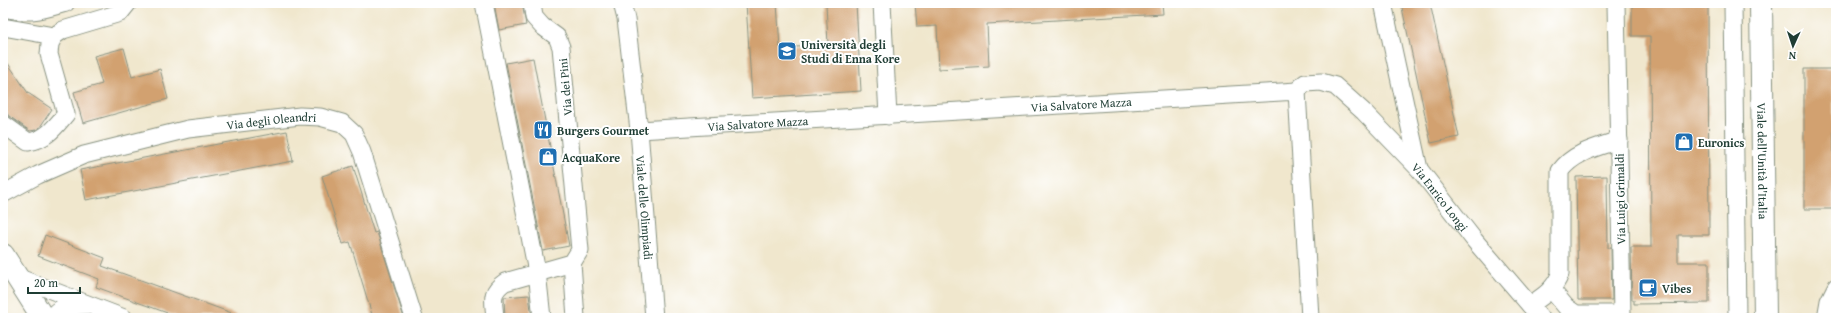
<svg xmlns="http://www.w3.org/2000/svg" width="1839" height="321" viewBox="0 0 1839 321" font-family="'Gentium Book Plus',serif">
<rect width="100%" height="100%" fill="#fff"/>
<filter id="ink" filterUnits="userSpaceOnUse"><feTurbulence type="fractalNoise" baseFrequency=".025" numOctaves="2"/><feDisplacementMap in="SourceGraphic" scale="8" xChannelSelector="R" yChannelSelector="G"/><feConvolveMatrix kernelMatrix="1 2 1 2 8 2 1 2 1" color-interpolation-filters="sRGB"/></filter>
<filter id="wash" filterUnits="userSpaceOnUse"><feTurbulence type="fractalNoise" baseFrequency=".012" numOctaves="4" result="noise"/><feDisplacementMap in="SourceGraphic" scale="16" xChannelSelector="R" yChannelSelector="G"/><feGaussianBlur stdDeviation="0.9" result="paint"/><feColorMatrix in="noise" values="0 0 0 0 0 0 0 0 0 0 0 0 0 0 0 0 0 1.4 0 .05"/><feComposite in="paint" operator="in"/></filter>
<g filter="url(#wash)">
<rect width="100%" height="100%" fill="#f0e7cd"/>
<g id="blocks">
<g fill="#d2a16f">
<path d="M494,3H522L526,25L499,30Z"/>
<path d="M746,3H777L780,48L828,45L826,3H856L861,91L752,98Z"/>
<path d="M915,3H1162L1163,14L987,24L989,66L939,69L937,26L917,27Z"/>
<path d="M1401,3H1430L1459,137L1431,143Z"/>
<path d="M1632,3H1708L1709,235H1678V262H1709V303L1634,304V300H1632L1631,247H1651L1650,36H1632Z"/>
<path d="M124,48L132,77L160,69L168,99L83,123L74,92L102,84L94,56Z"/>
<path d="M3,56L28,93L52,109L40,127L36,130L30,131L9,116L3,108Z"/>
<path d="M533,58L569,246L543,251L506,63Z"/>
<path d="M1804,69H1833L1834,209H1804Z"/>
<path d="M287,131L293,161L86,200L80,170Z"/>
<path d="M353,166L374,233L377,232L404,318H373L350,242L343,244L322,176Z"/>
<path d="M1607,176L1608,248H1611L1612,300H1578L1576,177Z"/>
<path d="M45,235L105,258L102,266L240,316V318H181L96,287L99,279L38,256Z"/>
<path d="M529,295L532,318H505L504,297Z"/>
</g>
</g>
</g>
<g filter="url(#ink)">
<use href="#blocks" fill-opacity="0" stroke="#889280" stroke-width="1"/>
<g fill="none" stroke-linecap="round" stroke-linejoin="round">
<g stroke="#889280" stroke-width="19">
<g id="minor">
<path d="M484,3L537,272L542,318"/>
<path id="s1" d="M622,3L626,19L639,130L654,318"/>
<path d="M882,3L888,116"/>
<path d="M1383,3L1419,169"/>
<path d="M1733,3L1737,318"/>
<path d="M3,8C31,14 39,11 66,3"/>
<path d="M3,27L54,36"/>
<path id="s2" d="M1297,91L1305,83L1321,82L1335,86L1364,112L1419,169L1475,241L1541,318"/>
<path d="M3,124L28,142C46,140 55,127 66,114L49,54L50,44L54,36L63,30L120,13L128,3"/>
<path id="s3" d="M639,130L1297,91L1310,318"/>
<path id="s4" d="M3,194L38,175L84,155L188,129L300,116L320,117L342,123L354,134L362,152L414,318"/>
<path d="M572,263L576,318"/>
<path d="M17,277L124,318"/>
<path d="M1551,289L1566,307L1576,314H1622L1616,3"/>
<path d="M1530,305C1542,297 1555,289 1560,274V171C1574,152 1598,147 1619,140"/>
<path d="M52,318C57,305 76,305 87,305"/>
<path d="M495,318C494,301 489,293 505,282L572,263L580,250L561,47L557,37L542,26L534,17L532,3"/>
<path d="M1826,318L1829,301L1836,287"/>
</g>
</g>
<g stroke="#889280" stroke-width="24">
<g id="major">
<path id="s5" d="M1761,3L1765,318"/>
<path d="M3,255L43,318"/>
</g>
</g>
<use href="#minor" stroke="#fff" stroke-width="17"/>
<use href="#major" stroke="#fff" stroke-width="22"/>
</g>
</g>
<defs>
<g id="university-square" transform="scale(1)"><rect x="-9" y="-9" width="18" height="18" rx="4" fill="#1f6fb2" stroke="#fff"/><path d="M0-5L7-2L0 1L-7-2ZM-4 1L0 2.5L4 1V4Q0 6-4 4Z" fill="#fff"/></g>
<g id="restaurant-square" transform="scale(1)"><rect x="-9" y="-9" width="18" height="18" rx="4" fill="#1f6fb2" stroke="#fff"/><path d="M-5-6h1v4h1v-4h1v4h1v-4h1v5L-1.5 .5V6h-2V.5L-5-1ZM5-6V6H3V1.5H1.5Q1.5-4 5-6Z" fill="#fff"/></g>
<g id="shop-square" transform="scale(1)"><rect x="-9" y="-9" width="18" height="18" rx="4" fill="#1f6fb2" stroke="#fff"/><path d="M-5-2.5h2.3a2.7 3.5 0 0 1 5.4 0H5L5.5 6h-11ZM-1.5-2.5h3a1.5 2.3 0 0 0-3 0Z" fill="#fff"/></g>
<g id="cafe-square" transform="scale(1)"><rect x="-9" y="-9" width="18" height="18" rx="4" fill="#1f6fb2" stroke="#fff"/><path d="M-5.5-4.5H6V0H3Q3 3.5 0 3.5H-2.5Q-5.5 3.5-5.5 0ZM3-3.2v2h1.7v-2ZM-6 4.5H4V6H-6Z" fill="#fff"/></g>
</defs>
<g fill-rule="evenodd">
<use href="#university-square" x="787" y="51"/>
<use href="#restaurant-square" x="543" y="130"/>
<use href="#shop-square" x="1684" y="142"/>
<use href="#shop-square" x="548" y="157"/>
<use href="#cafe-square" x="1648" y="288"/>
</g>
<g text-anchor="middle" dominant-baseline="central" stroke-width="4" stroke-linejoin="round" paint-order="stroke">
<g font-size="12" font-weight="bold" fill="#1f3d34" stroke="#fff" text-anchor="start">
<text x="801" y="44">Università degli<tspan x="801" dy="14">Studi di Enna Kore</tspan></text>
<text x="557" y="130">Burgers Gourmet</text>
<text x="1698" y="142">Euronics</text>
<text x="562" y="157">AcquaKore</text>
<text x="1662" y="288">Vibes</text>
</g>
<g font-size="12" fill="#1f3d34" stroke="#fff">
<text transform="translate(565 87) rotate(-95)">Via dei Pini</text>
<text stroke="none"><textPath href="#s3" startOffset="443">Via Salvatore Mazza</textPath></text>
<text stroke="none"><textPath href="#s4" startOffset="281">Via degli Oleandri</textPath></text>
<text stroke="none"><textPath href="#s3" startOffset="119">Via Salvatore Mazza</textPath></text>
<text stroke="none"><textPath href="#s5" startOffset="158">Viale dell'Unità d'Italia</textPath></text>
<text stroke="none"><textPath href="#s2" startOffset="195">Via Enrico Longi</textPath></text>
<text transform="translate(1620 199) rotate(-91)">Via Luigi Grimaldi</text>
<text stroke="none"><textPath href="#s1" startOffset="206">Viale delle Olimpiadi</textPath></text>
</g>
</g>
<rect width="1839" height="321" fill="none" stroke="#fff" stroke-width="16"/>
<g transform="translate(1793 46) rotate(183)" stroke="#ffffff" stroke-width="3" paint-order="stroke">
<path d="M0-3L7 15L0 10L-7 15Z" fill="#1f3d34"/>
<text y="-6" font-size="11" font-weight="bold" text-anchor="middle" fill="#1f3d34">N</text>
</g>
<path d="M28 287v6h52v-6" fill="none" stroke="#1f3d34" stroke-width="2"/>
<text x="34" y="287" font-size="12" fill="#1f3d34" stroke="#ffffff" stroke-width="3" paint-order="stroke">20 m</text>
</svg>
